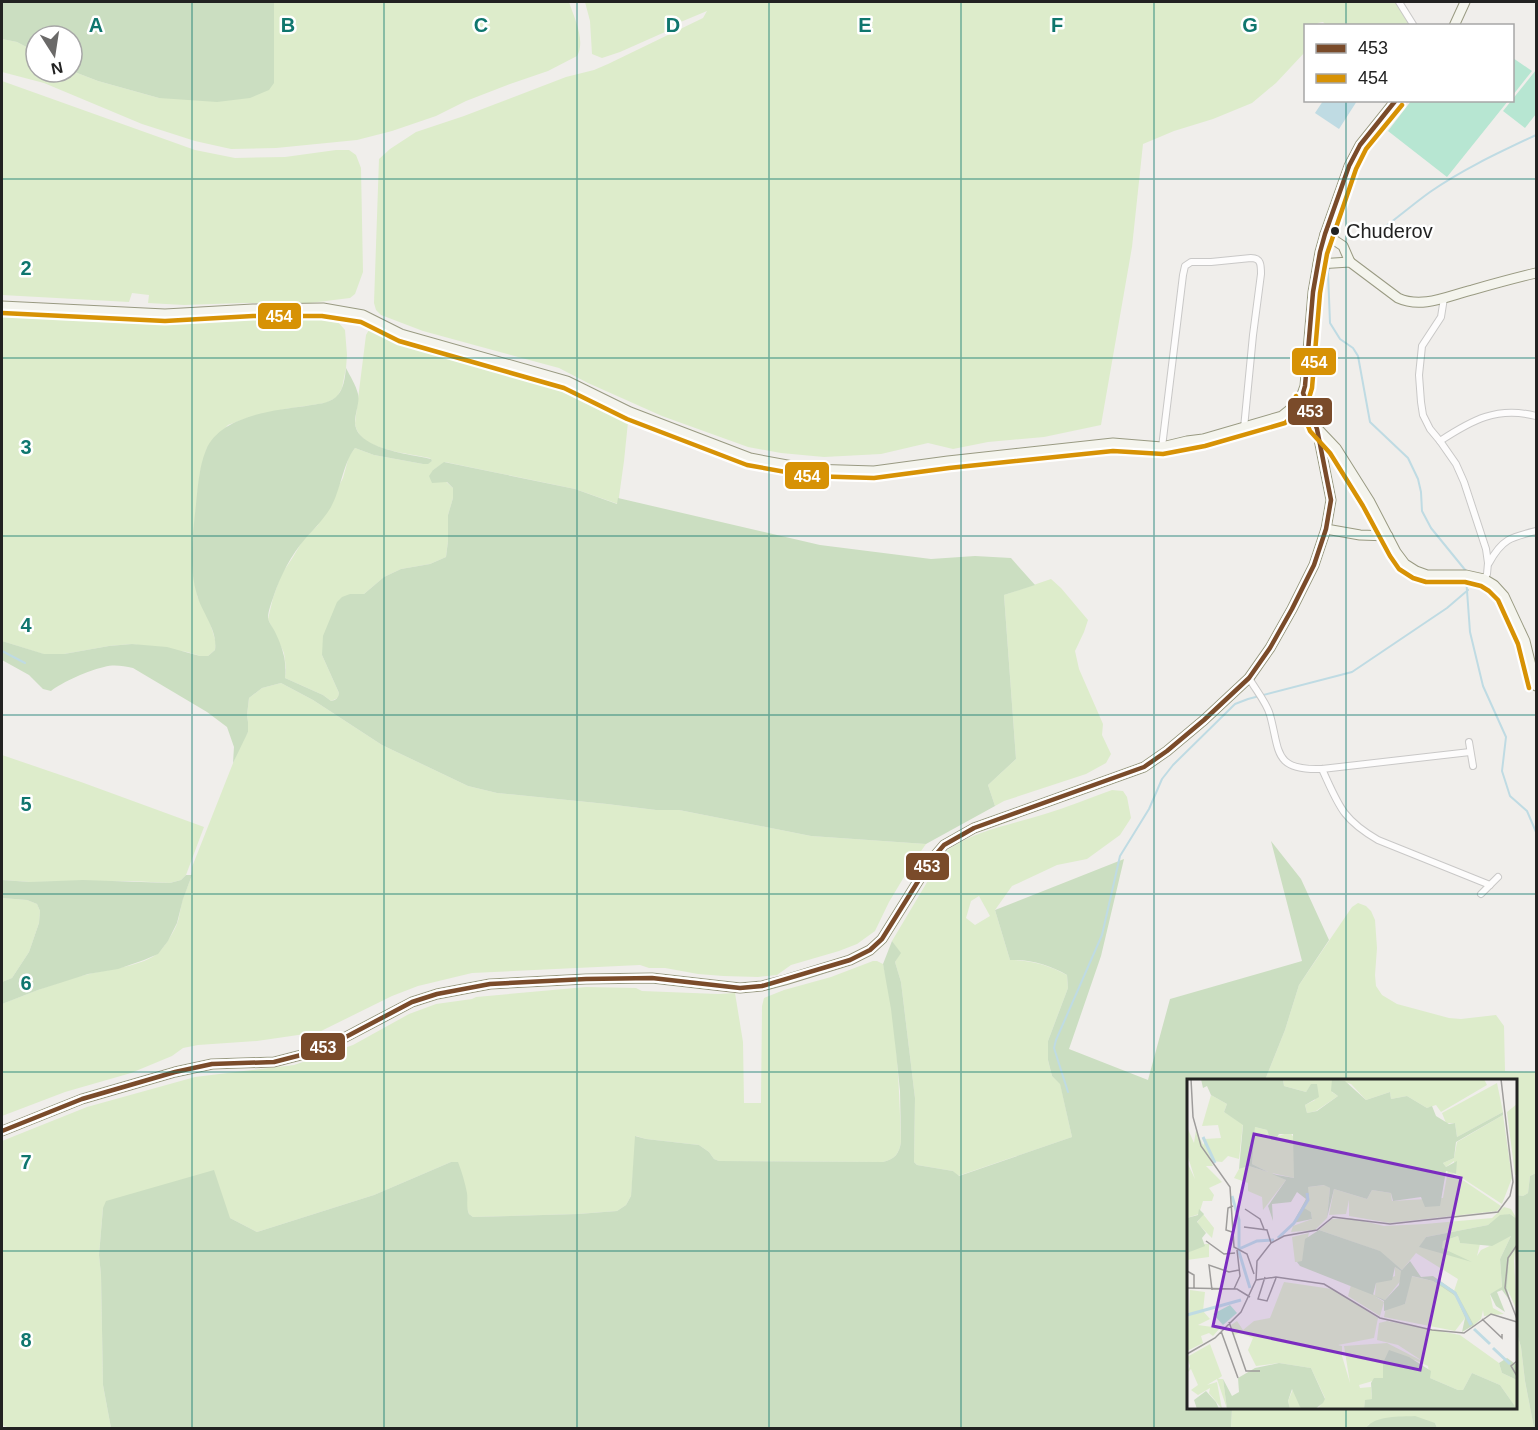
<svg xmlns="http://www.w3.org/2000/svg" width="1538" height="1430" viewBox="0 0 1538 1430" font-family="Arial,sans-serif">
<rect width="100%" height="100%" fill="#f0eeeb"/>
<g fill="#ddeccb" fill-rule="evenodd">
<path d="M274,2H569C574,17 586,41 577,56L548,71L510,84L466,101L436,116L392,131L357,140L276,148L231,149L195,141L142,124L44,83L2,72V39L17,42L36,52V72L72,71L98,81L159,98L274,83Z"/>
<path d="M585,2H1397L1409,25L1327,26L1323,22L1318,23L1316,25L1306,26L1305,52L1276,83L1252,103L1213,119L1174,131L1143,144L1132,247L1101,425L1044,437L988,442L953,449L928,443L881,454L824,457L781,453L748,447L662,416L588,383L559,368L423,331L381,315L376,310L374,303L379,159L390,149L416,132L464,116L566,77L594,70L608,64L703,18L707,11L671,26L665,32L620,52L602,58L592,54L590,21Z"/>
<path d="M2,81L195,150L235,158L285,157L336,150H349L356,155L361,168L363,272L355,294L350,298L310,303H243L184,305L148,303L149,295L132,293L129,302L2,295Z"/>
<path d="M2,314L144,320L268,314L318,317L338,322L345,330L347,355L346,368L342,388L337,397L326,403L285,409L247,418L228,425L207,448L200,472L194,528L197,596L209,619L216,643L215,650L208,656H200L187,652L132,644L109,646L64,654H43L2,641Z"/>
<path d="M370,328L453,354L457,359L512,371L570,393L628,422L624,461L618,504L575,489L445,462L433,470L453,488V498L448,515V541L446,557L430,564L401,569L384,577L364,594H350L322,655L339,693L338,698L331,701L323,695L285,678L286,668L284,653L268,619L273,598L281,575L293,557L303,540L318,525L343,478L349,456L355,448L374,455L423,464L432,461L430,458C414,455 377,450 365,440C359,435 356,430 355,423L366,335Z"/>
<path d="M1051,579L1061,588L1088,620L1084,632L1075,651L1079,669L1103,724L1102,735L1111,754L1106,763L1086,774L1004,801L995,806L988,785L1016,759L1004,595Z"/>
<path d="M281,683L313,700L382,745L468,786L497,793L607,804L656,810H679L811,836L926,844L910,867L889,902L875,931L857,944L839,951L791,965L777,975L758,977L723,976L698,974L665,968H649L640,965L472,973L418,986L392,996L311,1036L305,1034L257,1041L198,1045L183,1048L172,1056L131,1073L65,1092L2,1116V1004C30,993 59,981 89,974C108,969 145,966 159,952C166,945 175,930 178,921C180,913 181,905 183,898C187,887 192,879 192,867L241,743L248,732V722L247,715L249,698L262,688Z"/>
<path d="M2,755L81,782L204,827L186,875L181,880L170,883L131,881L30,882L2,880Z"/>
<path d="M1112,790L1123,791L1127,797L1131,818L1120,835L1087,859L1057,865L1012,886L995,910L1010,960C1031,960 1049,965 1067,975L1068,988L1048,1041V1060L1052,1076L1060,1083L1072,1137L958,1176L953,1171L917,1165L914,1162L915,1098L901,982L895,962L900,953L892,941L945,852C975,830 1011,825 1045,814C1068,807 1089,798 1112,790ZM979,896L990,916L975,925L966,918L971,901Z"/>
<path d="M2,898L27,900L37,904L40,911L39,923L29,952L12,978L2,982Z"/>
<path d="M1358,903L1366,906L1371,911L1375,920L1377,948L1375,975L1376,986L1382,995L1397,1004L1449,1018L1461,1019L1496,1015L1504,1026L1505,1071L1536,1072V1173L1530,1176L1528,1193L1523,1196L1516,1195V1080H1265L1285,1030L1299,985L1352,907Z"/>
<path d="M873,961H877L883,964C897,1022 899,1083 901,1142C899,1154 895,1159 883,1162L719,1161L714,1159L709,1152L699,1145L646,1139L636,1136L631,1196L626,1205L617,1211L578,1214L473,1217L469,1214L467,1208V1195L451,1162L374,1195L257,1232L230,1218L103,1208L99,1255L101,1275L103,1385L111,1428H10L2,1425V1141L87,1107L195,1077L294,1065L353,1045L409,1014L436,1004L472,999L476,997L586,987L636,988L642,991L718,994L735,993L743,1042L744,1103H761L762,1006L764,998L784,990L831,977Z"/>
<path d="M1516,1330L1521,1347L1525,1381L1534,1428H1437L1435,1423L1369,1424L1366,1428H1231L1232,1408H1516Z"/>
</g>
<g fill="#cbdec1">
<path d="M2,2H274V83L269,90L250,98L217,102L159,98L98,81L72,71V36H36V52L17,42L2,39Z"/>
<path d="M346,368C350,376 356,385 358,394C360,402 355,413 355,422C355,449 410,454 431,459L432,461L428,464H423L374,455L355,448C343,463 341,489 331,507C324,519 314,529 305,539C291,555 281,575 274,595C272,601 268,611 268,618C269,623 274,629 276,634C283,649 287,662 285,678L323,695L331,701C337,700 338,698 339,693L322,655L323,636L337,602L342,597L350,594H364L384,577L401,569L430,564L446,557L448,541V515L453,498V488L447,482L432,483L429,476L433,470L444,462L575,489L617,504L618,498L820,545L931,559L975,556L1011,558L1035,585L1004,595L1016,759L988,785L995,806L926,844L811,836L679,810H656L607,804L497,793L468,786L382,745L313,700L281,683L262,688L249,698L247,715L248,722V732L233,763L234,747L227,727L207,712L133,668C123,666 114,664 104,667C90,670 62,682 51,691L43,689L29,675L2,660V641L44,654H64L109,646L132,644L167,647L200,656H208L215,650C218,630 202,613 197,595C188,565 193,534 196,504C198,486 199,467 206,450C220,416 274,410 306,406C316,404 328,404 336,397C344,390 345,377 346,368Z"/>
<path d="M1271,841L1301,879L1329,940L1299,985L1285,1030L1265,1080H1188V1173L1187,1177L1188,1186V1408H1232L1231,1428H111L103,1385L101,1275L99,1255L103,1208L106,1201L214,1170L230,1218L257,1232L374,1195L451,1162H458C462,1172 465,1183 467,1193C468,1200 466,1207 469,1214L473,1217L578,1214L617,1211L626,1205L631,1196L635,1136L646,1139L699,1145L709,1152L714,1159L719,1161L883,1162C895,1159 899,1154 901,1142L900,1091L896,1052L891,1009L883,964L892,941L901,953L895,962L901,982L915,1098L914,1162L917,1165L953,1171L959,1176L1072,1137L1060,1084L1052,1076L1048,1060V1041L1068,988L1067,975C1050,965 1030,959 1010,960L995,910L1124,859L1101,956L1069,1049L1148,1080L1170,999L1302,961Z"/>
<path d="M186,875H192L183,899L177,923L168,941L158,954L144,960L118,969L88,974L38,990L2,1004V982L12,978L29,952L39,923L40,911L37,904L27,900L2,898V880L30,882L83,880L170,883L181,880Z"/>
<path d="M1536,1173V1428H1534L1525,1381L1521,1347L1516,1330V1195L1523,1196L1528,1193L1530,1176Z"/>
<path d="M1415,1416L1435,1423L1437,1428H1366C1375,1415 1401,1417 1415,1416Z"/>
</g>
<g fill="#b7e6d2">
<path d="M1513,58L1532,71L1513,95Z"/>
<path d="M1536,70V114L1525,128L1503,111Z"/>
<path d="M1411,101V100L1508,101L1447,177L1388,131Z"/>
</g>
<path fill="#bfdbe3" d="M1323,101V100L1357,101L1339,129L1315,113Z"/>
<g fill="none" stroke-linecap="round" stroke-linejoin="round">
<g stroke="#bfdbe3" stroke-width="2">
<path d="M1378,232C1396,219 1412,205 1430,192C1463,169 1500,152 1536,135"/>
<path d="M1330,267L1328,272L1330,323L1340,339L1353,348L1358,356L1370,422L1408,458L1418,479L1421,492L1422,511L1431,528L1466,571"/>
<path d="M1466,577L1470,632L1483,686L1506,737L1502,771L1510,796L1527,811L1536,832"/>
<path d="M2,651L25,663"/>
<path d="M1068,1092L1054,1048L1056,1040L1102,935L1120,856L1149,809L1162,779L1173,765L1235,704L1248,699L1352,672L1447,608L1468,590"/>
</g>
<g stroke="#c9c8c7" stroke-width="8">
<g id="street">
<path d="M1399,2L1414,26"/>
<path d="M1444,298L1441,317L1422,346L1419,375L1421,402L1423,415L1430,429L1440,441L1456,464L1464,482L1486,549L1488,563L1487,574L1484,579"/>
<path d="M1440,441C1472,420 1497,406 1536,416"/>
<path d="M1162,447L1183,275L1185,266L1191,262H1211L1251,258C1261,258 1261,265 1261,274L1253,335L1244,428"/>
<path d="M1489,563C1502,539 1511,537 1536,531"/>
<path d="M1249,678C1255,689 1267,703 1270,715C1280,751 1273,771 1322,769L1470,752"/>
<path d="M1469,742L1473,766"/>
<path d="M1322,769C1339,806 1342,819 1378,840L1490,885"/>
<path d="M1481,894L1498,877"/>
</g>
</g>
<g stroke="#999a82" stroke-width="11">
<g id="secondary">
<path d="M1454,26L1465,2"/>
<path d="M1325,234L1343,246L1350,262"/>
<path d="M1318,264L1350,262L1398,298C1422,309 1448,296 1472,290C1493,284 1515,278 1536,273"/>
<path d="M2,306L165,314L253,309L323,308L363,315L401,334L567,381L630,412L750,458L809,469L874,471L948,461L1113,443L1162,447L1187,441L1203,439L1282,416C1293,408 1302,399 1305,386L1313,292L1320,252L1325,234L1349,166L1360,145L1396,100"/>
<path d="M1318,429L1336,448L1370,502L1396,552L1405,564L1416,571L1427,575H1466L1484,579L1494,585L1504,596L1525,641L1536,686"/>
<path d="M1326,529L1360,535L1388,536"/>
<path d="M2,1131L82,1099L175,1072L212,1064L274,1062L305,1054L340,1040L412,1002L437,994L490,984L586,979L652,978L740,988L762,986L785,980L850,960L870,950L882,939L932,859L944,845L974,828L991,822L1144,767L1167,751L1204,720L1249,678L1270,648L1292,609L1314,565L1326,529L1331,500L1317,429L1303,393"/>
</g>
</g>
<use href="#street" stroke="#fdfcfc" stroke-width="6"/>
<use href="#secondary" stroke="#f4f4ed" stroke-width="9"/>
<g stroke="#fff" stroke-width="9">
<path id="bus-1" d="M2,1131L82,1099L175,1072L212,1064L274,1062L305,1054L340,1040L412,1002L437,994L490,984L586,979L652,978L740,988L762,986L850,960L870,950L882,939L932,859L944,845L974,828L1144,767L1167,751L1204,720L1249,678L1270,648L1292,609L1314,565L1326,529L1331,500L1317,429L1303,393L1305,386L1313,292L1320,252L1325,234L1349,166L1360,145L1396,100"/>
</g>
<g stroke="#fff" stroke-width="9">
<g id="bus-2">
<path d="M2,313L165,321L253,316H322L361,322L399,341L564,388L627,419L747,465L808,476L874,478L949,468L1113,451L1163,454L1205,446L1285,423L1303,407L1309,398L1312,388L1320,293L1327,254L1356,169L1366,149L1402,105"/>
<path d="M1296,396L1310,431L1330,453L1363,506L1390,556L1399,569L1413,578L1426,582H1465L1481,586L1489,591L1498,600L1518,644L1529,688"/>
</g>
</g>
<use href="#bus-1" stroke="#7a4b2a" stroke-width="4.5"/>
<use href="#bus-2" stroke="#d79205" stroke-width="4.5"/>
</g>
<path fill="none" stroke="#0f766e" stroke-width="1.5" stroke-opacity="0.55" d="M192,2V1428M384,2V1428M577,2V1428M769,2V1428M961,2V1428M1154,2V1428M1346,2V26M1346,100V1080M2,179H1536M2,358H1536M2,536H1536M2,715H1536M2,894H1536M2,1072H1536M2,1251H1188M1516,1251H1536M1346,1408V1428"/>
<circle fill="#222" stroke="#fff" stroke-width="2" cx="1335" cy="231" r="5"/>
<g text-anchor="middle" dominant-baseline="central" stroke-width="5" stroke-linejoin="round" paint-order="stroke">
<g font-size="20" fill="#222" stroke="#fff" text-anchor="start">
<text x="1346" y="231">Chuderov</text>
</g>
</g>
<g transform="translate(1187 1079)">
<rect width="330" height="330" fill="#f0eeeb"/>
<path d="M96,0H145V13L151,17L129,32L120,34L118,26L128,21L123,7L119,13L97,7ZM147,0H297L300,6L254,33L249,26L240,29L220,17L204,20L203,13L179,21L164,5ZM310,4L316,33L270,58L268,44H259L255,34ZM24,16L40,25L37,33L56,45L52,80L41,77L35,83L25,82L16,68L18,60L34,59L31,46L15,47ZM330,25V96H328L320,33ZM316,36L325,99L315,125L269,95L267,82L259,88L256,84L267,79L270,63ZM0,48L7,64L9,51L26,87H19L35,103L22,109L27,116L25,122H16L12,135L0,139V83L8,100L0,75ZM68,48L80,51L83,60L103,53L109,62L107,99L85,94L99,101L76,131L75,118L61,112V104L47,99L52,90L62,87L81,93L65,85ZM261,91L314,127L310,132L203,144L162,137V121L159,135L142,136L147,110L180,120L185,111L204,114L205,122L256,119ZM138,106L143,109L140,139L128,151L104,153L106,147L125,140L124,133L117,130L121,108ZM317,128L324,130L330,140L323,135L313,137L301,146L239,158L233,168L261,174L254,169L256,162L271,157L273,164L293,165L290,177L294,171L324,157L313,180L315,209L303,215L306,229L317,235L297,237L296,231L294,240L287,246L267,212L271,200L229,174L215,191L192,172L132,151L145,140L164,139L197,147L238,145L305,139ZM16,135L27,149L25,159L10,144ZM122,154L115,183H108L105,158ZM18,165H22V178L0,181V174ZM328,171L327,182L330,232L320,209L322,179ZM208,188L214,192L215,200L198,221L189,218L197,223L193,237L161,217L164,206L188,216L189,204L208,197ZM224,197L246,202L268,217L278,239L268,252L197,238L199,228L218,225ZM97,203L145,210L191,239L187,259L151,266L155,267V277L163,304L157,267L200,264L237,283L211,266L190,261L192,244L200,242L273,256L312,284L315,294L330,301V330L313,306L285,294L276,311H271L243,299L241,287L228,281L196,284V299L172,306L173,309L184,308L185,320L178,322L177,330H131L138,319L124,289L92,284L69,287L61,271L66,259L53,254L47,256L44,246L50,242L56,251L67,242L83,239ZM3,211L18,213L16,232L23,240L11,246L33,249L26,257L22,254L14,257L16,264L0,272ZM23,265L35,297L31,300H36L40,330L30,300L20,306L30,303L35,330L22,314L23,309L11,316L4,311L11,306L4,290L0,294L3,287L0,278ZM106,310L111,318L114,330H103L101,322Z" fill="#ddeccb"/>
<path d="M14,0H96L97,7L119,13L124,5H130L132,18L118,26L120,34L130,32L151,17L144,12L145,0L158,2L179,21L203,13L204,20L220,17L240,29L245,27L249,37L262,45L268,44L270,58L316,33V36L269,63L267,79L256,84L259,88L270,82L269,95L259,92L253,127L238,128L234,118L206,122L204,114L185,111L180,120L147,110L140,139L143,109L137,106L121,108L122,119L117,129L124,133L125,140L106,144L119,120L110,113L104,123L85,125L86,142L81,127L99,101L85,95L107,99L106,55H92L89,60H83L80,51L68,48L65,85L81,93L62,87L52,90L56,46L37,33L40,25L24,16L20,7L16,9ZM12,130L17,135L10,143L19,154L15,159L18,167L0,174V139L11,136ZM313,136L323,135L330,140V203L328,171L322,179L320,209L323,222L315,211L310,213L318,233L309,227L303,215L315,208L313,180L324,157L305,167L273,164L271,157L256,162L255,169L285,183L232,168L239,158L301,146ZM132,151L193,172L215,191L223,182L234,198L246,197L269,213L287,246L275,253L278,239L268,217L246,202L225,197L218,225L197,232V222L188,217L198,221L212,206L214,192L208,188L205,201L189,204L186,216L113,187L110,183L115,182L118,160ZM202,271L222,278L244,292L243,299L271,311H276L285,294L313,306L330,330H177L178,321L185,320L184,304L187,299H196V284ZM320,279L330,286V301L315,294L312,284ZM92,284L124,289L138,320L136,324L128,330H114L105,310L101,322L103,330H40L36,300L45,317L52,313L51,299L68,289ZM19,312L29,323L32,330H10L7,321Z" fill="#cbdec1"/>
<path d="M43,226L50,234L36,246L26,235Z" fill="#b7e6d2"/>
<path fill="none" stroke="#bfdbe3" stroke-width="3" d="M16,58L28,84M45,117L52,141V173L63,209M91,159L107,144L121,121L120,114M52,170L70,162L87,161M249,201L268,214L284,246M0,236L54,221M287,250L303,265M306,269L323,285"/>
<path fill="none" stroke="#9e9c9b" stroke-width="1.5" d="M4,0L6,38L14,67L43,108L47,168L60,175L67,195M58,130L73,140L77,150M57,148L80,151L84,164M45,153L39,151L41,129L46,127M19,162L37,175L48,174M330,166L321,179L318,209L330,240M0,192L7,196V210M78,198L71,220L80,222L89,199M69,201L89,198L137,205L193,239L245,251L277,254L304,235L330,243M0,209L50,210L63,218M47,210L53,197L50,171M25,211L22,186L42,193L52,191M295,240L315,259V255M42,243L59,292H73M34,252L51,299M0,275L28,259L54,233L69,201L70,182L84,164L97,157L130,151L146,138L203,145L311,133L323,117L326,103L314,0M330,282L324,287L330,297"/>
<path fill="#7b2cbf" fill-opacity="0.15" stroke="#7b2cbf" stroke-width="3" d="M67,55L274,99L233,291L26,247Z"/>
<rect width="330" height="330" fill="none" stroke="#222" stroke-width="3"/>
</g>
<g font-size="20" text-anchor="middle" font-weight="bold" fill="#0f766e" stroke="#fff" stroke-width="5" stroke-linejoin="round" paint-order="stroke">
<text x="96" y="32">A</text>
<text x="288" y="32">B</text>
<text x="481" y="32">C</text>
<text x="673" y="32">D</text>
<text x="865" y="32">E</text>
<text x="1057" y="32">F</text>
<text x="1250" y="32">G</text>
<text x="26" y="275">2</text>
<text x="26" y="454">3</text>
<text x="26" y="632">4</text>
<text x="26" y="811">5</text>
<text x="26" y="990">6</text>
<text x="26" y="1169">7</text>
<text x="26" y="1347">8</text>
</g>
<g stroke="#fff" stroke-width="2">
<rect x="257" y="302" width="45" height="28" rx="6" fill="#d79205"/>
<rect x="1291" y="347" width="46" height="29" rx="6" fill="#d79205"/>
<rect x="1287" y="397" width="46" height="29" rx="6" fill="#7a4b2a"/>
<rect x="784" y="461" width="46" height="29" rx="6" fill="#d79205"/>
<rect x="905" y="852" width="45" height="29" rx="6" fill="#7a4b2a"/>
<rect x="300" y="1032" width="46" height="29" rx="6" fill="#7a4b2a"/>
</g>
<g font-size="16" text-anchor="middle" font-weight="bold" fill="#fff">
<text x="279" y="322">454</text>
<text x="1314" y="368">454</text>
<text x="1310" y="417">453</text>
<text x="807" y="482">454</text>
<text x="927" y="872">453</text>
<text x="323" y="1053">453</text>
</g>
<rect width="1538" height="1430" fill="none" stroke="#222222" stroke-width="6"/>
<rect x="1304" y="24" width="210" height="78" fill="#ffffff" stroke="#a7a7a7" stroke-width="1.5"/>
<rect x="1316" y="44" width="30" height="9" fill="#7a4b2a" stroke="#a7a7a7" stroke-width="1.5"/>
<text x="1358" y="54" font-size="18" fill="#222222">453</text>
<rect x="1316" y="74" width="30" height="9" fill="#d79205" stroke="#a7a7a7" stroke-width="1.5"/>
<text x="1358" y="84" font-size="18" fill="#222222">454</text>
<g transform="translate(54 54) rotate(168)"><circle r="28" fill="#ffffff" stroke="#a7a7a7" stroke-width="1.5"/>
<path d="M0-4.5L10 22L0 15L-10 22Z" fill="#6a6968"/>
<text y="-9" font-size="16" font-weight="bold" text-anchor="middle" fill="#222222">N</text>
</g>
</svg>
